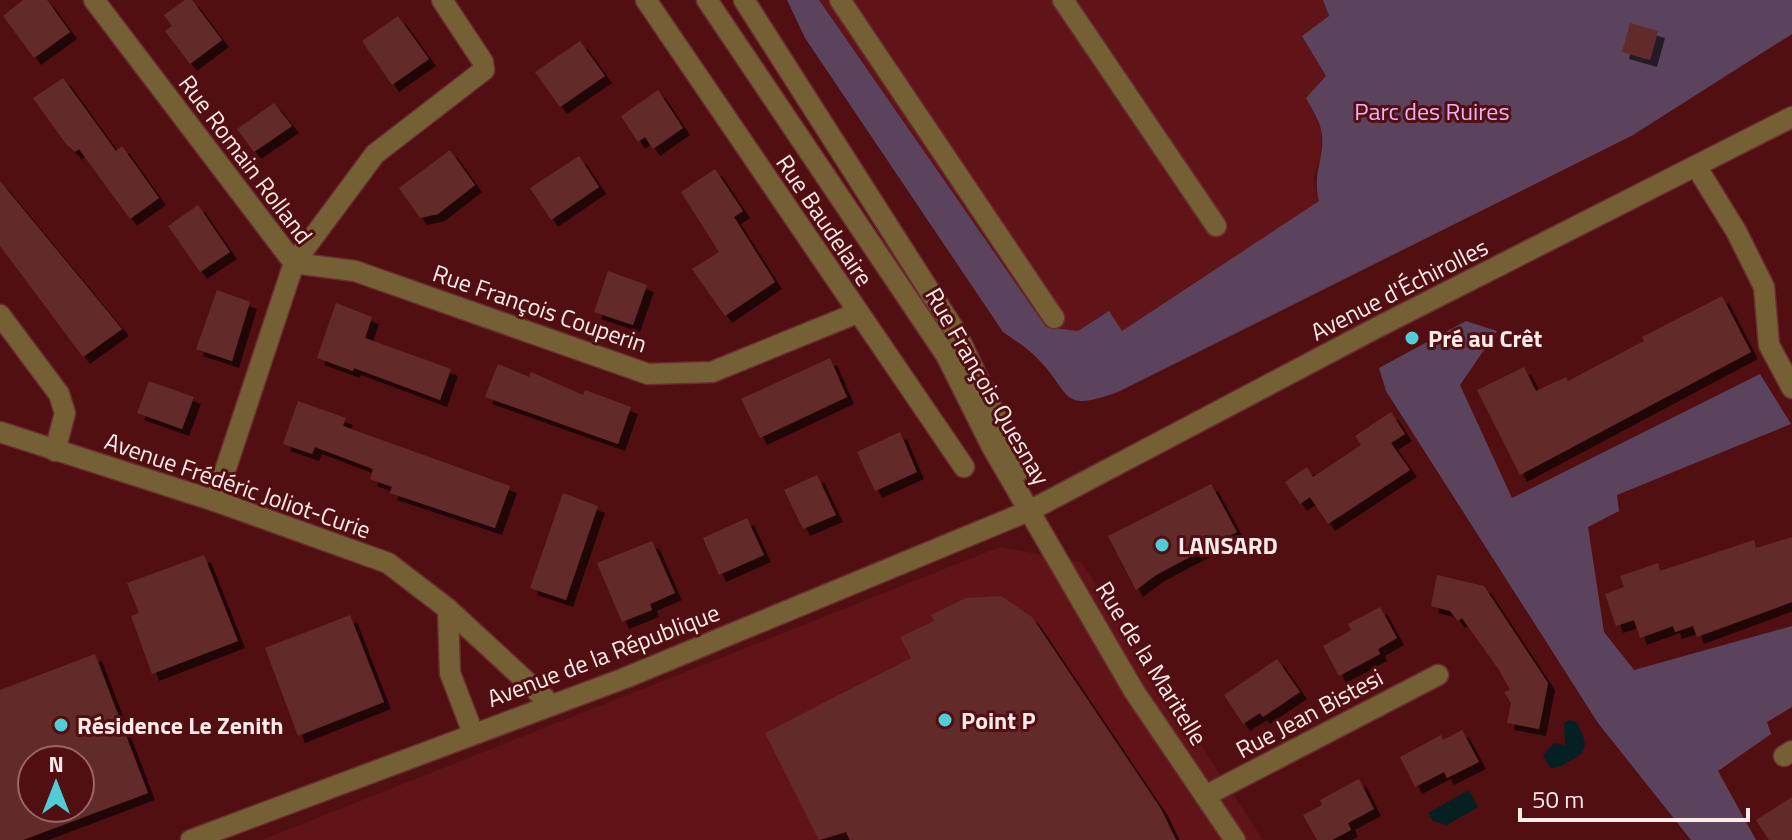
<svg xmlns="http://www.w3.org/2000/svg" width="1792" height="840" viewBox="0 0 1792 840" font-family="'Titillium Web',sans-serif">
<defs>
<filter id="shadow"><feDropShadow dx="7" dy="7" stdDeviation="0" flood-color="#0009"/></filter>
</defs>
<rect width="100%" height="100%" fill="#520f12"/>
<g fill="#601418">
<path d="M819,0H1323L1329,16L1326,76L1307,98L1322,132L1320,159L1313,178L1319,201L1122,332L1108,312L1078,331L1046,327Z"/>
<path d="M1000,547L1081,562L1263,840H262Z"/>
</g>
<g fill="#5b435e">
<path d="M787,0H819L1046,327L1078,331L1109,311L1122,331L1319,201C1312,171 1324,162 1322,135C1321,123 1312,109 1306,98L1326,76L1302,36L1329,16L1323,0H1792V34L1633,135L1118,392C1059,413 1073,395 1038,359C1028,348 1014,340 1003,332L805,38Z"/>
<path d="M1466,321L1497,331L1460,385L1512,498L1760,374L1791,424L1617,495L1619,511L1588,527L1604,632L1634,670L1792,626V707L1767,722L1771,734L1718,771L1756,840H1691L1598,723L1386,391L1379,368Z"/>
</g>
<g fill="#042023">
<path d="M1569,720L1576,722C1587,742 1591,751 1568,762C1562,766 1558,768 1550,768L1543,755L1554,743L1565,745L1564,723Z"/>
<path d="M1469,790L1478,807L1447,825L1433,821L1428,813Z"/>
</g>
<g fill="#642a29" fill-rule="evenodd" filter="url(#shadow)">
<path d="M23,0H47L70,32L34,58L3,16Z"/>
<path d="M185,0H192L222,40L190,64L165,31L172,26L164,15Z"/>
<path d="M398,16L429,59L392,85L362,41Z"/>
<path d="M1630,23L1658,31L1650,60L1622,52Z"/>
<path d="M580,41L605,76L560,107L535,72Z"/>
<path d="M63,78L116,151L122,146L159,198L130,219L79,149L75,152L66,144L33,98Z"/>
<path d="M658,90L683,128L653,149L645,137L638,142L621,116Z"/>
<path d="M274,103L292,126L254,152L237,129Z"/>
<path d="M450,150L475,185L438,214L420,218L399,188Z"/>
<path d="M579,156L599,187L551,220L530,188Z"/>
<path d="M715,169L743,211L734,217L775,282L725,316L692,269L719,252L681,192Z"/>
<path d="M0,181L122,329L83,357L0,246Z"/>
<path d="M198,205L230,252L200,272L168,226Z"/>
<path d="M608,271L647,285L633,325L594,312Z"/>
<path d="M217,290L250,302L232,361L196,349Z"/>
<path d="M1722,296L1751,352L1520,475L1477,390L1524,367L1536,391L1566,377L1568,381L1644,341L1642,337Z"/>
<path d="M336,303L372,317L365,338L451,369L440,400L354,368L353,371L317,358Z"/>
<path d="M830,358L847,397L760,438L741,399Z"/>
<path d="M498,364L529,377L531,372L583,395L585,390L631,407L618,444L485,397Z"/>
<path d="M149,381L194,397L182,429L137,413Z"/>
<path d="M298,401L346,418L343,426L510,486L495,528L390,493L392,487L370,479L373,469L315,447L312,454L283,444Z"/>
<path d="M1391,412L1405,434L1391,443L1410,470L1328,524L1310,497L1300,504L1285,482L1307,467L1313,477L1361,445L1355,436Z"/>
<path d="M900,432L917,472L875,491L857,452Z"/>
<path d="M817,475L836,515L803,529L784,490Z"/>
<path d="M1211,484L1237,532L1156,575L1136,590L1108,536Z"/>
<path d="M563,493L598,506L566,600L530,588Z"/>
<path d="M747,518L764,555L719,575L703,538Z"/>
<path d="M1792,537V602L1697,637L1693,626L1675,632L1673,626L1640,638L1634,620L1616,626L1605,594L1624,587L1620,576L1658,563L1660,571L1754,540L1756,548Z"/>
<path d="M652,541L675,593L650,604L652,610L622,622L597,563Z"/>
<path d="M204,555L238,641L152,674L131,616L139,613L127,583Z"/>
<path d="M1437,575L1484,586L1548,683L1539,729L1507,723L1511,703L1504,692L1510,690L1499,670L1462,618L1458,621L1450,611L1431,606Z"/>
<path d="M1001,596L1032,617L1161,809L1176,840H850L846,832L819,840L765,733L911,658L900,637L934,621L931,615L966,598Z"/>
<path d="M1380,607L1397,638L1378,649L1380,654L1339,676L1323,646L1351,630L1348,624Z"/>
<path d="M350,615L384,702L298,736L265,648Z"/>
<path d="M95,654L148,793L23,840H0V690ZM32,760H80V808H32Z"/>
<path d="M1277,659L1300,692L1263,717L1260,713L1243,724L1224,695Z"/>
<path d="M1462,730L1479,762L1447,778L1444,772L1415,787L1400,757L1441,735L1443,740Z"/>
<path d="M1359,779L1374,809L1348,823L1351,830L1332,840H1317L1303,815L1322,805L1320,800Z"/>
<path d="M1792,797V840H1769L1756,820Z"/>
</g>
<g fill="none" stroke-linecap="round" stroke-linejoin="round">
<g stroke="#6a2e30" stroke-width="23">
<g id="minor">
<path d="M94,0L294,263L215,501"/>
<path d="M646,0L964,467"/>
<path d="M707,0L946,355L992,447L1134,691L1235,840"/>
<path d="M744,0L957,334L1006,438L1018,472"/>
<path d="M840,0L1054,318"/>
<path d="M1063,0L1216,226"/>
<path d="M1696,166L1736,231L1764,287L1769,345L1792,388"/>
<path d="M294,263L355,271L648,374L712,372L857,313"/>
<path d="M294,263L375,154L484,70L483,62L442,0"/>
<path d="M0,315L59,394L65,413L55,451"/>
<path d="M0,432L215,501L388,563L448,609L552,705"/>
<path d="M448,609L450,673L473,733"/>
<path d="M1784,756L1792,751"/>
<path d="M1205,796L1438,675"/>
<path d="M191,840L625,678L1031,510L1378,327L1792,117"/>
</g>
</g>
<use href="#minor" stroke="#756036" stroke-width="20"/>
</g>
<g fill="#52ccd6" stroke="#520f12" stroke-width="3">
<circle cx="1412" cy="338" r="8"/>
<circle cx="1162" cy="545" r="8"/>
<circle cx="945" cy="720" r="8"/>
<circle cx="61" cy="725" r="8"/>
</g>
<g text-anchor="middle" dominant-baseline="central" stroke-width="6" stroke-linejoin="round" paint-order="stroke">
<g font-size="24" fill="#edb0f4" stroke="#520f12">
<text x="1432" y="111">Parc des Ruires</text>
</g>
<g font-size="24" fill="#fdebea" stroke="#520f12">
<text transform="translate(246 159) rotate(53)">Rue Romain Rolland</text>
<text transform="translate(825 220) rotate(56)">Rue Baudelaire</text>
<text transform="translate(1399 289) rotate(-27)">Avenue d'Échirolles</text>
<text transform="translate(540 308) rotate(19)">Rue François Couperin</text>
<text transform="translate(988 386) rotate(60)">Rue François Quesnay</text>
<text transform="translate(238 485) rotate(19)">Avenue Frédéric Joliot-Curie</text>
<text transform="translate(603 655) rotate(-21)">Avenue de la République</text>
<text transform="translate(1152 663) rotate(58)">Rue de la Maritelle</text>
<text transform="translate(1309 713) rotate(-28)">Rue Jean Bistesi</text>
</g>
<g font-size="24" font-weight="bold" fill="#fdebea" stroke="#520f12" text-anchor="start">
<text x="1428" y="338">Pré au Crêt</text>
<text x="1178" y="545">LANSARD</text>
<text x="961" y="720">Point P</text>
<text x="77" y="725">Résidence Le Zenith</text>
</g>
</g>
<g transform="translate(56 784)"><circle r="38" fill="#520f12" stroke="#966768" stroke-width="2"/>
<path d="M0-6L14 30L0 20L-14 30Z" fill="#52ccd6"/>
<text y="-12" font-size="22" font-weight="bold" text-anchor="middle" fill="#fdebea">N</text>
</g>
<path d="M1520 808v12h228v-12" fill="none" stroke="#fdebea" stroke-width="4"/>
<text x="1532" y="808" font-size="24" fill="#fdebea" stroke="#520f12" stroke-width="6" paint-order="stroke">50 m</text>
</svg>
